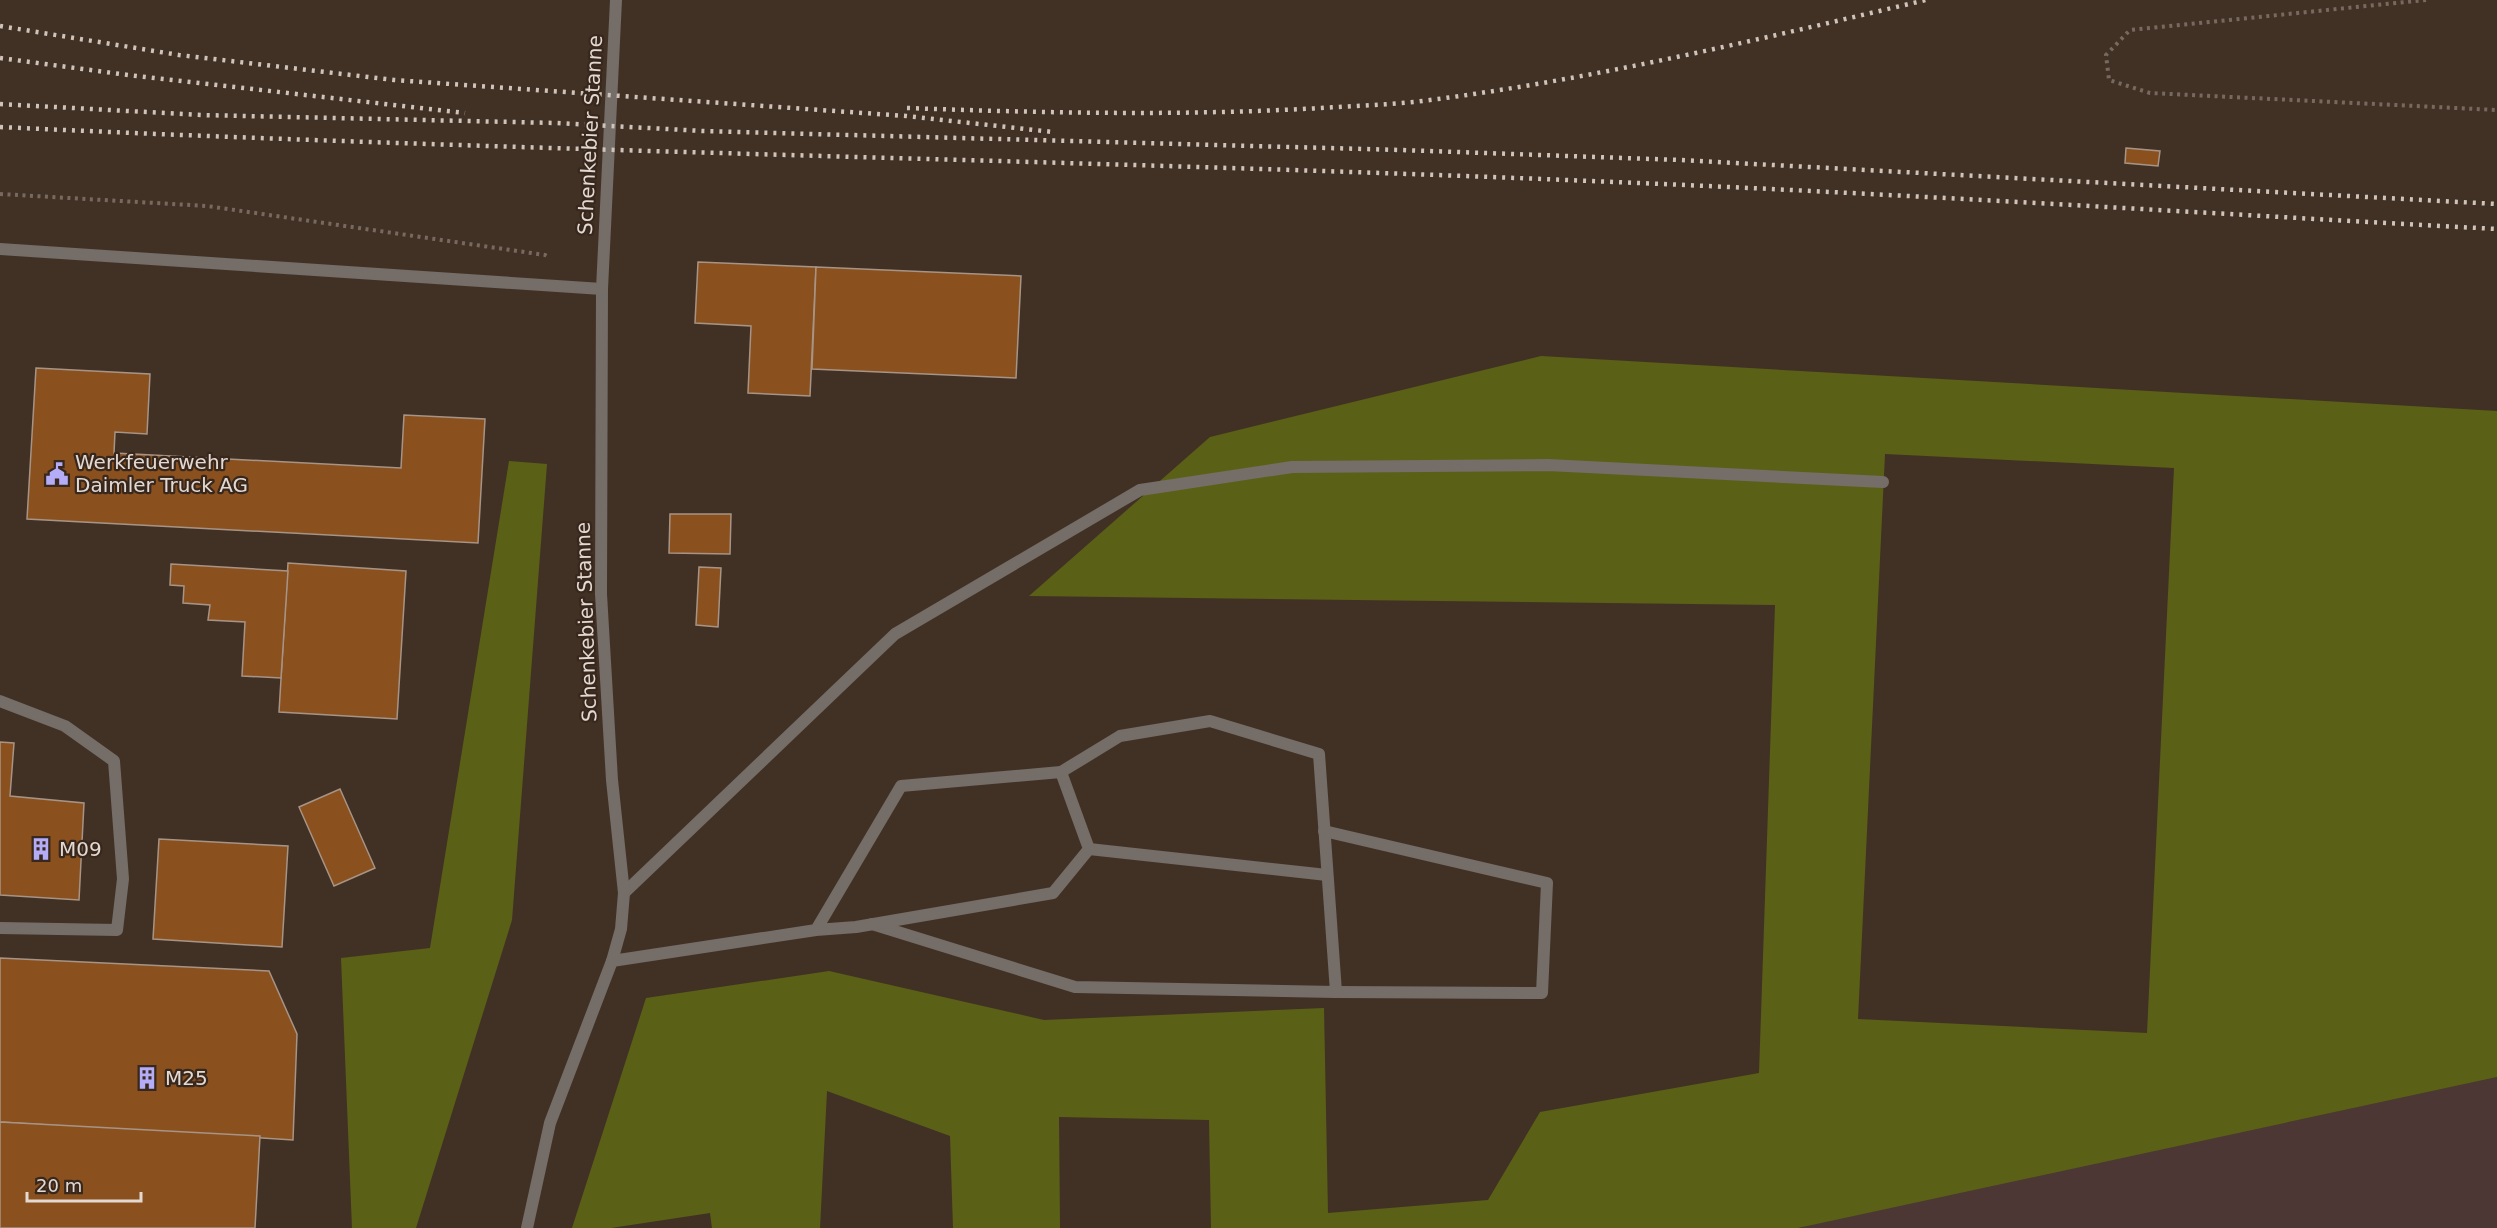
<svg xmlns="http://www.w3.org/2000/svg" width="2497" height="1228" viewBox="0 0 2497 1228" font-family="'DejaVu Sans',sans-serif">
<rect width="100%" height="100%" fill="#413125"/>
<path fill="#4c3735" d="M2497,1077V1228H1801L1819,1222Z"/>
<g fill="#5a6116" fill-rule="evenodd">
<path d="M1541,356L2497,411V1077L1798,1228H1211L1209,1120L1059,1117L1060,1228H953L950,1136L827,1091L820,1228H712L710,1213L611,1228H572L646,998L829,971L1044,1020L1324,1008L1328,1213L1488,1200L1540,1112L1759,1073L1775,605L1029,596L1210,437ZM1885,454L2174,468L2147,1033L1858,1019Z"/>
<path d="M509,461L547,464L512,920L416,1228H352L341,958L430,948Z"/>
</g>
<g fill="#8a511f" stroke="#a79486" stroke-width="1.5">
<path d="M2126,148L2160,151L2158,166L2125,163Z"/>
<path d="M698,262L816,267L810,396L748,393L751,326L695,323Z"/>
<path d="M816,267L1021,276L1016,378L812,369Z"/>
<path d="M36,368L150,374L147,434L115,432L114,453L401,468L404,415L485,419L478,543L27,519Z"/>
<path d="M670,514H731L730,554L669,553Z"/>
<path d="M288,563L406,571L397,719L279,712Z"/>
<path d="M171,564L288,571L281,678L242,676L245,622L208,620L210,605L183,603L184,586L170,585Z"/>
<path d="M699,567L721,568L718,627L696,625Z"/>
<path d="M0,742L14,743L10,796L84,803L79,900L0,895Z"/>
<path d="M340,789L375,868L334,886L299,807Z"/>
<path d="M159,839L288,846L282,947L153,939Z"/>
<path d="M0,958L269,971L297,1034L293,1140L0,1122Z"/>
<path d="M0,1122L260,1136L255,1228H0Z"/>
</g>
<g fill="none" stroke-linecap="round" stroke-linejoin="round">
<g stroke="#77695f" stroke-width="4" stroke-dasharray="3 4.5" stroke-linecap="butt">
<path d="M2426,0L2130,30L2106,55L2109,80L2150,93L2497,110"/>
<path d="M0,194L207,206L545,255L550,258"/>
</g>
<g stroke="#756d67" stroke-width="12">
<path d="M0,249L602,289"/>
<path d="M0,701L65,726L114,761L123,879L117,930L0,928"/>
<path d="M1324,831L1547,883L1542,993L1336,992"/>
<path d="M1089,849L1327,875"/>
<path d="M624,893L895,634L1140,490L1292,467L1548,465L1883,482"/>
<path d="M872,924L1075,987L1336,992L1319,754L1210,721L1120,736L1061,772"/>
<path d="M612,961L816,930L856,927L1053,893L1089,849L1061,772L901,786L816,930"/>
</g>
<path stroke="#756d67" stroke-width="12" d="M527,1228L550,1123L612,961L621,929L624,893L612,780L601,594L602,289L616,0"/>
<g stroke="#cfc4bc" stroke-width="4.5" stroke-dasharray="3 6" stroke-linecap="butt">
<path d="M0,26L179,55L394,80L906,116L1053,132"/>
<path d="M0,58L128,75L465,113"/>
<path d="M0,104L201,115L557,123L703,131L1401,150L1680,160L2497,204"/>
<path d="M907,108C1045,113 1183,116 1321,108C1352,106 1383,105 1414,102C1588,81 1756,40 1926,0"/>
<path d="M0,127C569,154 1138,160 1707,186C1970,198 2234,215 2497,229"/>
</g>
</g>
<defs>
<g id="civic-bare" transform="scale(1.8)"><path d="M-.6-6.5H3V-4.5H.6V-3L4-1V1h2V6H-6V1h2V-1L-.6-3ZM-1.2 2.5V6h2.4V2.5Z" fill="#b5acf8" stroke="#37271c" stroke-width="2.5" paint-order="stroke"/></g>
<g id="building-bare" transform="scale(1.8)"><path d="M-4-6H4V6H1V3H-1V6H-4ZM-2.5-4.3h1.7v1.8h-1.7ZM.8-4.3h1.7v1.8H.8ZM-2.5-1h1.7V.8h-1.7ZM.8-1h1.7V.8H.8Z" fill="#b5acf8" stroke="#37271c" stroke-width="2.5" paint-order="stroke"/></g>
</defs>
<g fill-rule="evenodd">
<use href="#civic-bare" x="57" y="474"/>
<use href="#building-bare" x="41" y="849"/>
<use href="#building-bare" x="147" y="1078"/>
</g>
<g text-anchor="middle" dominant-baseline="central" stroke-width="4.5" stroke-linejoin="round" paint-order="stroke">
<g font-size="20" fill="#e4d9d2" stroke="#37271c">
<text transform="translate(590 135) rotate(-87)">Schenkebier Stanne</text>
<text transform="translate(586 622) rotate(-92)">Schenkebier Stanne</text>
</g>
<g font-size="20" fill="#e4d9d2" stroke="#37271c" text-anchor="start">
<text x="75" y="462">Werkfeuerwehr<tspan x="75" dy="23">Daimler Truck AG</tspan></text>
<text x="59" y="849">M09</text>
<text x="165" y="1078">M25</text>
</g>
</g>
<path d="M27 1192v9h114v-9" fill="none" stroke="#e4d9d2" stroke-width="3"/>
<text x="36" y="1192" font-size="18" fill="#e4d9d2" stroke="#37271c" stroke-width="4.5" paint-order="stroke">20 m</text>
</svg>
